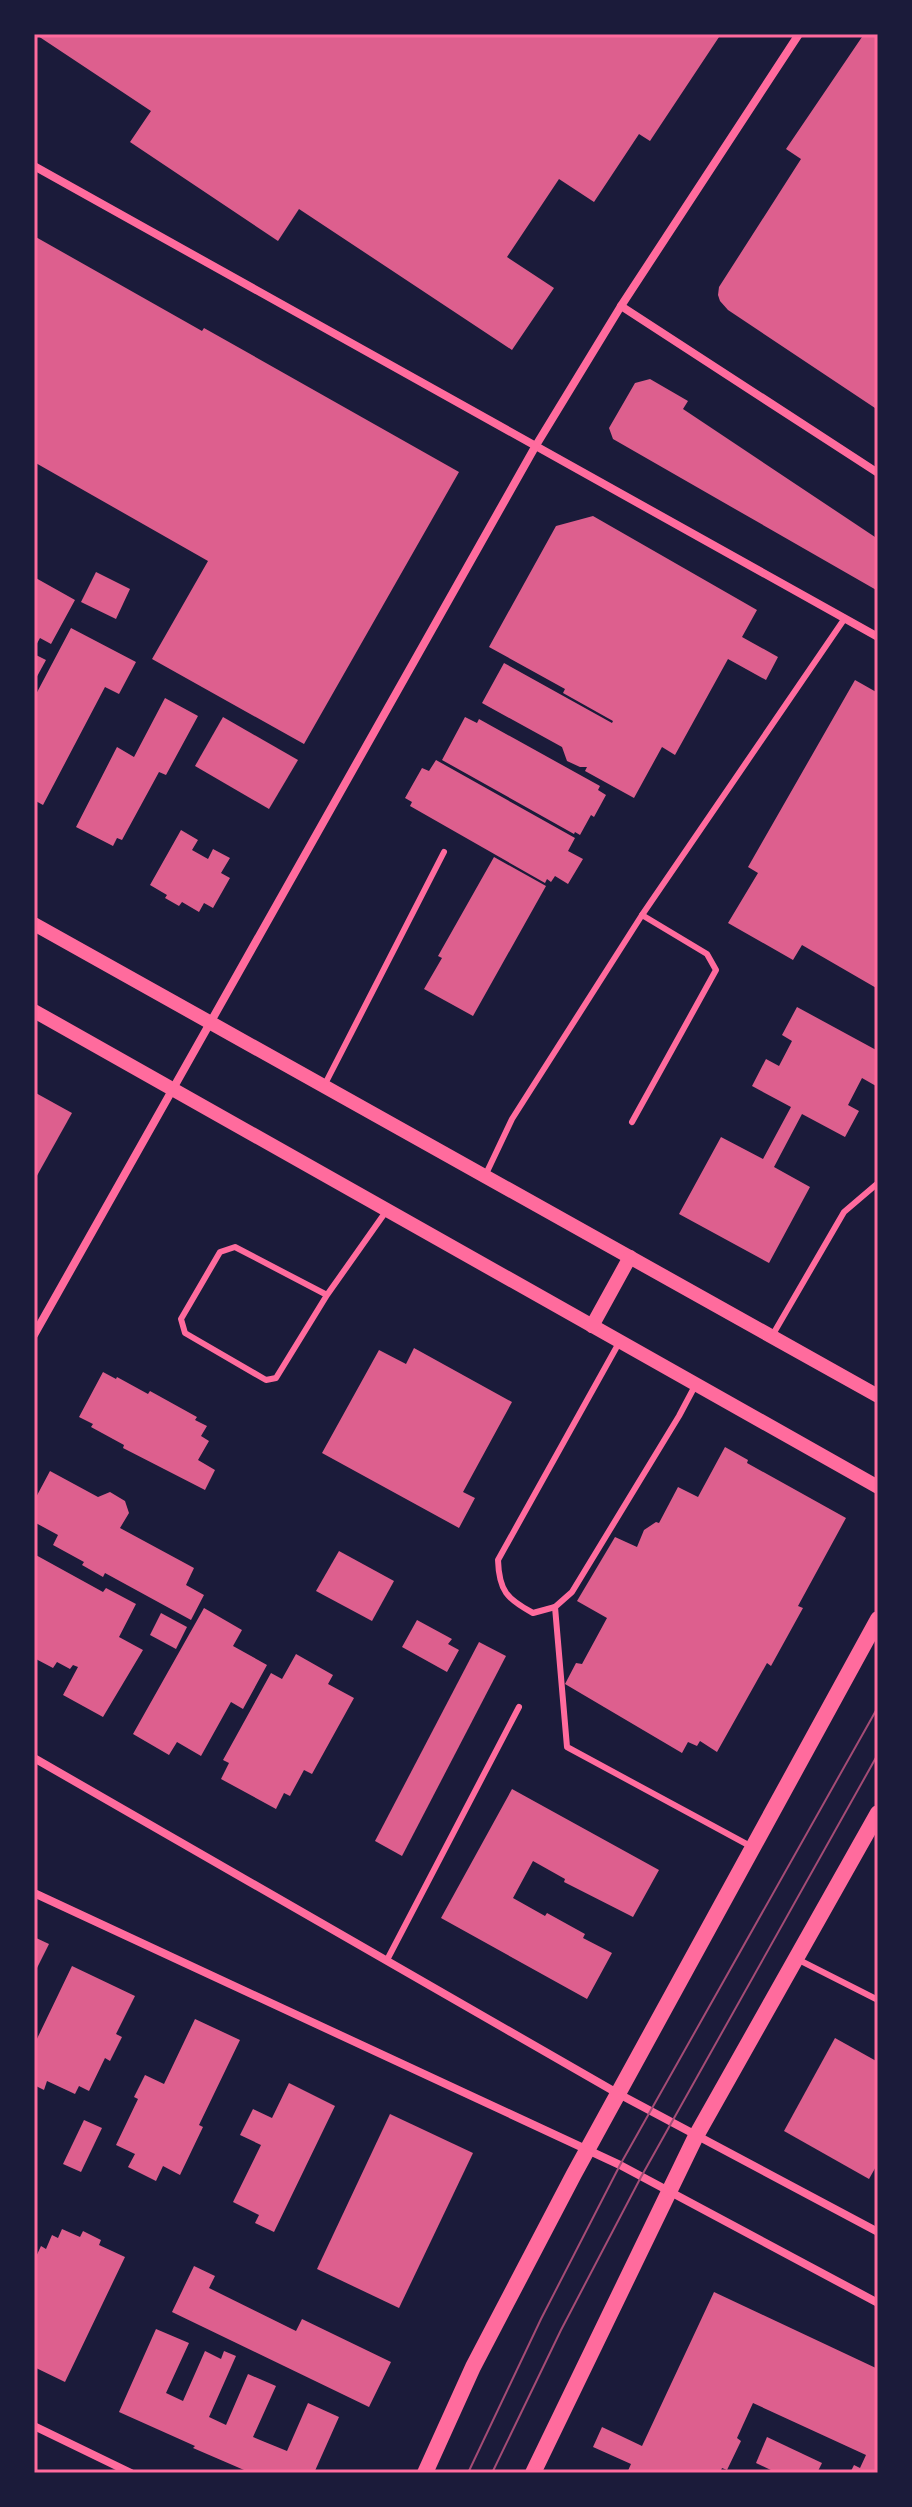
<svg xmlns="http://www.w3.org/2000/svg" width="912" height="2507" viewBox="0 0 912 2507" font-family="'Public Sans',sans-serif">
<rect width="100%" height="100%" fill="#1b1b3a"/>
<g fill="#dd5f8e">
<path d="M35,34H721L650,141L639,134L594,202L559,179L507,257L554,288L512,350L299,209L278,241L130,142L151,111Z"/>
<path d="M864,34H878V410L728,310L720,301L718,295L719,287L801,159L786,149Z"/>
<path d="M34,236L202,331L204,328L459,472L304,744L152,659L208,561L34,462Z"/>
<path d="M650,379L688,401L683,409L878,539V591L613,439L609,428L635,383Z"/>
<path d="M593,516L757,610L742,637L778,657L766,680L728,659L675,755L662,747L634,798L585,771L587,767H580L567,761L562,747L482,703L504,663L612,723L613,721L563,693L565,689L489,647L556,526Z"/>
<path d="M96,572L130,589L116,619L81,602Z"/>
<path d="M34,577L75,600L51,644L40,638L34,649Z"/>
<path d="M71,628L136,662L119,694L105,687L43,805L34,800V698Z"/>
<path d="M34,654L46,660L34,682Z"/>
<path d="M855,680L878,693V989L802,945L793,960L728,923L758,873L748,867Z"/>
<path d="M165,698L198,716L166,775L159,772L122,840L117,838L113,846L76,827L117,747L134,757Z"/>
<path d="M223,717L298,760L269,809L195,766Z"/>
<path d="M465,717L477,723L479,719L600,786L598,790L606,795L594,817L591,815L580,835L575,832L574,834L442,760Z"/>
<path d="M436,760L575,838L568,851L583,859L568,884L555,876L551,882L547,879L545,883L410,806L412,802L405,798L422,768L429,771Z"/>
<path d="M181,830L198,840L192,850L208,859L213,849L230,858L221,873L230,878L213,908L204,903L199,912L182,902L179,906L165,898L167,895L150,885Z"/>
<path d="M494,857L546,886L473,1016L424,989L442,958L438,956Z"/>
<path d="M797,1007L878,1051V1081L876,1086L862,1078L848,1105L859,1111L845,1137L802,1114L774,1167L810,1187L769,1263L679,1214L721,1137L763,1159L791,1107L752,1086L766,1059L779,1066L792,1041L782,1035Z"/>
<path d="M34,1092L72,1113L34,1181Z"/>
<path d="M414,1348L512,1402L463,1492L475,1498L459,1528L322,1453L379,1350L406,1364Z"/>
<path d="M103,1372L116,1379L117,1377L148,1394L150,1391L197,1417L195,1420L207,1426L201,1436L209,1441L198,1460L215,1470L205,1490L123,1448L124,1445L91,1427L93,1424L79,1417Z"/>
<path d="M725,1447L748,1460L747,1463L846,1518L798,1606L803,1608L771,1666L767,1663L717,1752L700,1741L697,1746L688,1742L682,1753L565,1684L576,1663L582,1664L607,1618L577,1601L615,1537L637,1547L644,1530L656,1522L659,1523L678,1487L698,1497Z"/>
<path d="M50,1471L98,1497L110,1492L125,1501L129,1513L120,1528L194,1568L186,1585L204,1595L191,1620L105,1573L103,1577L82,1565L84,1562L53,1545L58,1535L34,1522V1501Z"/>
<path d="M339,1551L394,1581L372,1621L316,1591Z"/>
<path d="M34,1554L103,1592L106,1588L136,1604L119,1637L143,1650L103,1717L63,1695L78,1667L73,1665L70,1669L57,1662L53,1668L34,1658Z"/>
<path d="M204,1608L242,1630L233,1646L267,1665L243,1709L231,1702L201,1756L177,1742L169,1755L133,1734Z"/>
<path d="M161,1613L187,1627L176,1649L150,1635Z"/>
<path d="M417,1620L452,1639L448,1644L459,1650L447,1672L402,1647Z"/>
<path d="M479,1642L506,1656L402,1856L375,1841Z"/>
<path d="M296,1654L333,1675L328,1684L354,1698L312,1774L304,1770L290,1796L284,1793L276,1809L221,1779L229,1763L223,1760L271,1673L282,1679Z"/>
<path d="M512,1789L659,1870L633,1917L564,1882L565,1879L533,1861L513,1898L545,1916L547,1913L585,1934L583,1938L612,1953L587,1999L441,1918Z"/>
<path d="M34,1937L49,1944L34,1974Z"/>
<path d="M72,1966L135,1996L116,2034L122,2037L110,2061L105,2058L89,2091L79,2086L75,2094L47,2081L44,2090L34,2085V2045Z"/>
<path d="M195,2019L240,2040L199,2125L203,2127L180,2175L163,2166L156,2181L128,2167L135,2154L116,2145L138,2099L134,2097L145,2075L164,2084Z"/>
<path d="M835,2038L878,2062V2163L869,2179L784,2131Z"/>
<path d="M289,2083L335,2106L274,2232L255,2223L259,2215L233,2202L261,2145L240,2135L253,2109L272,2118Z"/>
<path d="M390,2114L473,2153L399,2308L317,2269Z"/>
<path d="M84,2120L102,2128L81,2172L63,2164Z"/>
<path d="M62,2229L80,2237L83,2231L101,2240L99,2245L125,2257L65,2382L34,2367V2261L41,2246L46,2249L52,2235L58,2238Z"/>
<path d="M194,2266L215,2276L209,2288L296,2331L302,2319L391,2362L369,2407L172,2312Z"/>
<path d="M714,2292L878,2369V2473H850L854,2465L860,2468L866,2455L753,2403L737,2438L741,2441L727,2470L722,2468L720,2473H627L631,2464L593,2447L602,2427L642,2446Z"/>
<path d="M156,2329L189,2343L166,2393L183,2401L205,2351L221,2359L224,2351L236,2356L209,2417L226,2425L248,2374L276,2386L253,2437L287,2451L308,2403L339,2417L314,2473H251L193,2448L195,2446L119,2412Z"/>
<path d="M767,2437L822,2463L817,2473H777L756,2463Z"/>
</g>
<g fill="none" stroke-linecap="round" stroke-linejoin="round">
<g stroke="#ff6b9d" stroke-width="6">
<path d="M642,915L845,618"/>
<path d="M324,1086L444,852"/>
<path d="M485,1176L512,1119L642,915L707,954L716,970L632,1122"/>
<path d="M327,1295L276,1378L266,1380L185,1333L181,1319L220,1252L235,1247L327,1295L387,1210"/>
<path d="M772,1336L844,1212L878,1183"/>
<path d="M620,1341L498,1560C499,1591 507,1599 533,1613L555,1607L572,1592L679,1416L696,1384"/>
<path d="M555,1607L567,1747L752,1847"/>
<path d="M387,1960L519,1707"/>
<path d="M799,1960L878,2000"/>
</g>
<g stroke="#ff6b9d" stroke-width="8">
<path d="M34,166L878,637"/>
<path d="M621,306L878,473"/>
<path d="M34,1335L535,447L621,306L799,34"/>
<path d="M34,1758L617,2093L878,2232"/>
<path d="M34,1893L620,2165L878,2303"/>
<path d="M34,2426L131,2473"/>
</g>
<g stroke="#ff6b9d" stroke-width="14">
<path d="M34,924L878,1396"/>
<path d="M34,1011L878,1487"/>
<path d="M592,1326L630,1257"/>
</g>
<g stroke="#ff6b9d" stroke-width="16">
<path d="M425,2473L473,2367L574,2174L878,1619"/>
<path d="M533,2473L696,2136L878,1813"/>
</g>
<g stroke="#a44b75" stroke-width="2">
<path d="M468,2473L541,2319L620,2165L878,1707"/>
<path d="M492,2473L561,2330L641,2177L878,1754"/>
</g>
</g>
<rect width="912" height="2507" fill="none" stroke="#1b1b3a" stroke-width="72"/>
<rect x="36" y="36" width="840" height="2435" fill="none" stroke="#ff6b9d" stroke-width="3"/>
</svg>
